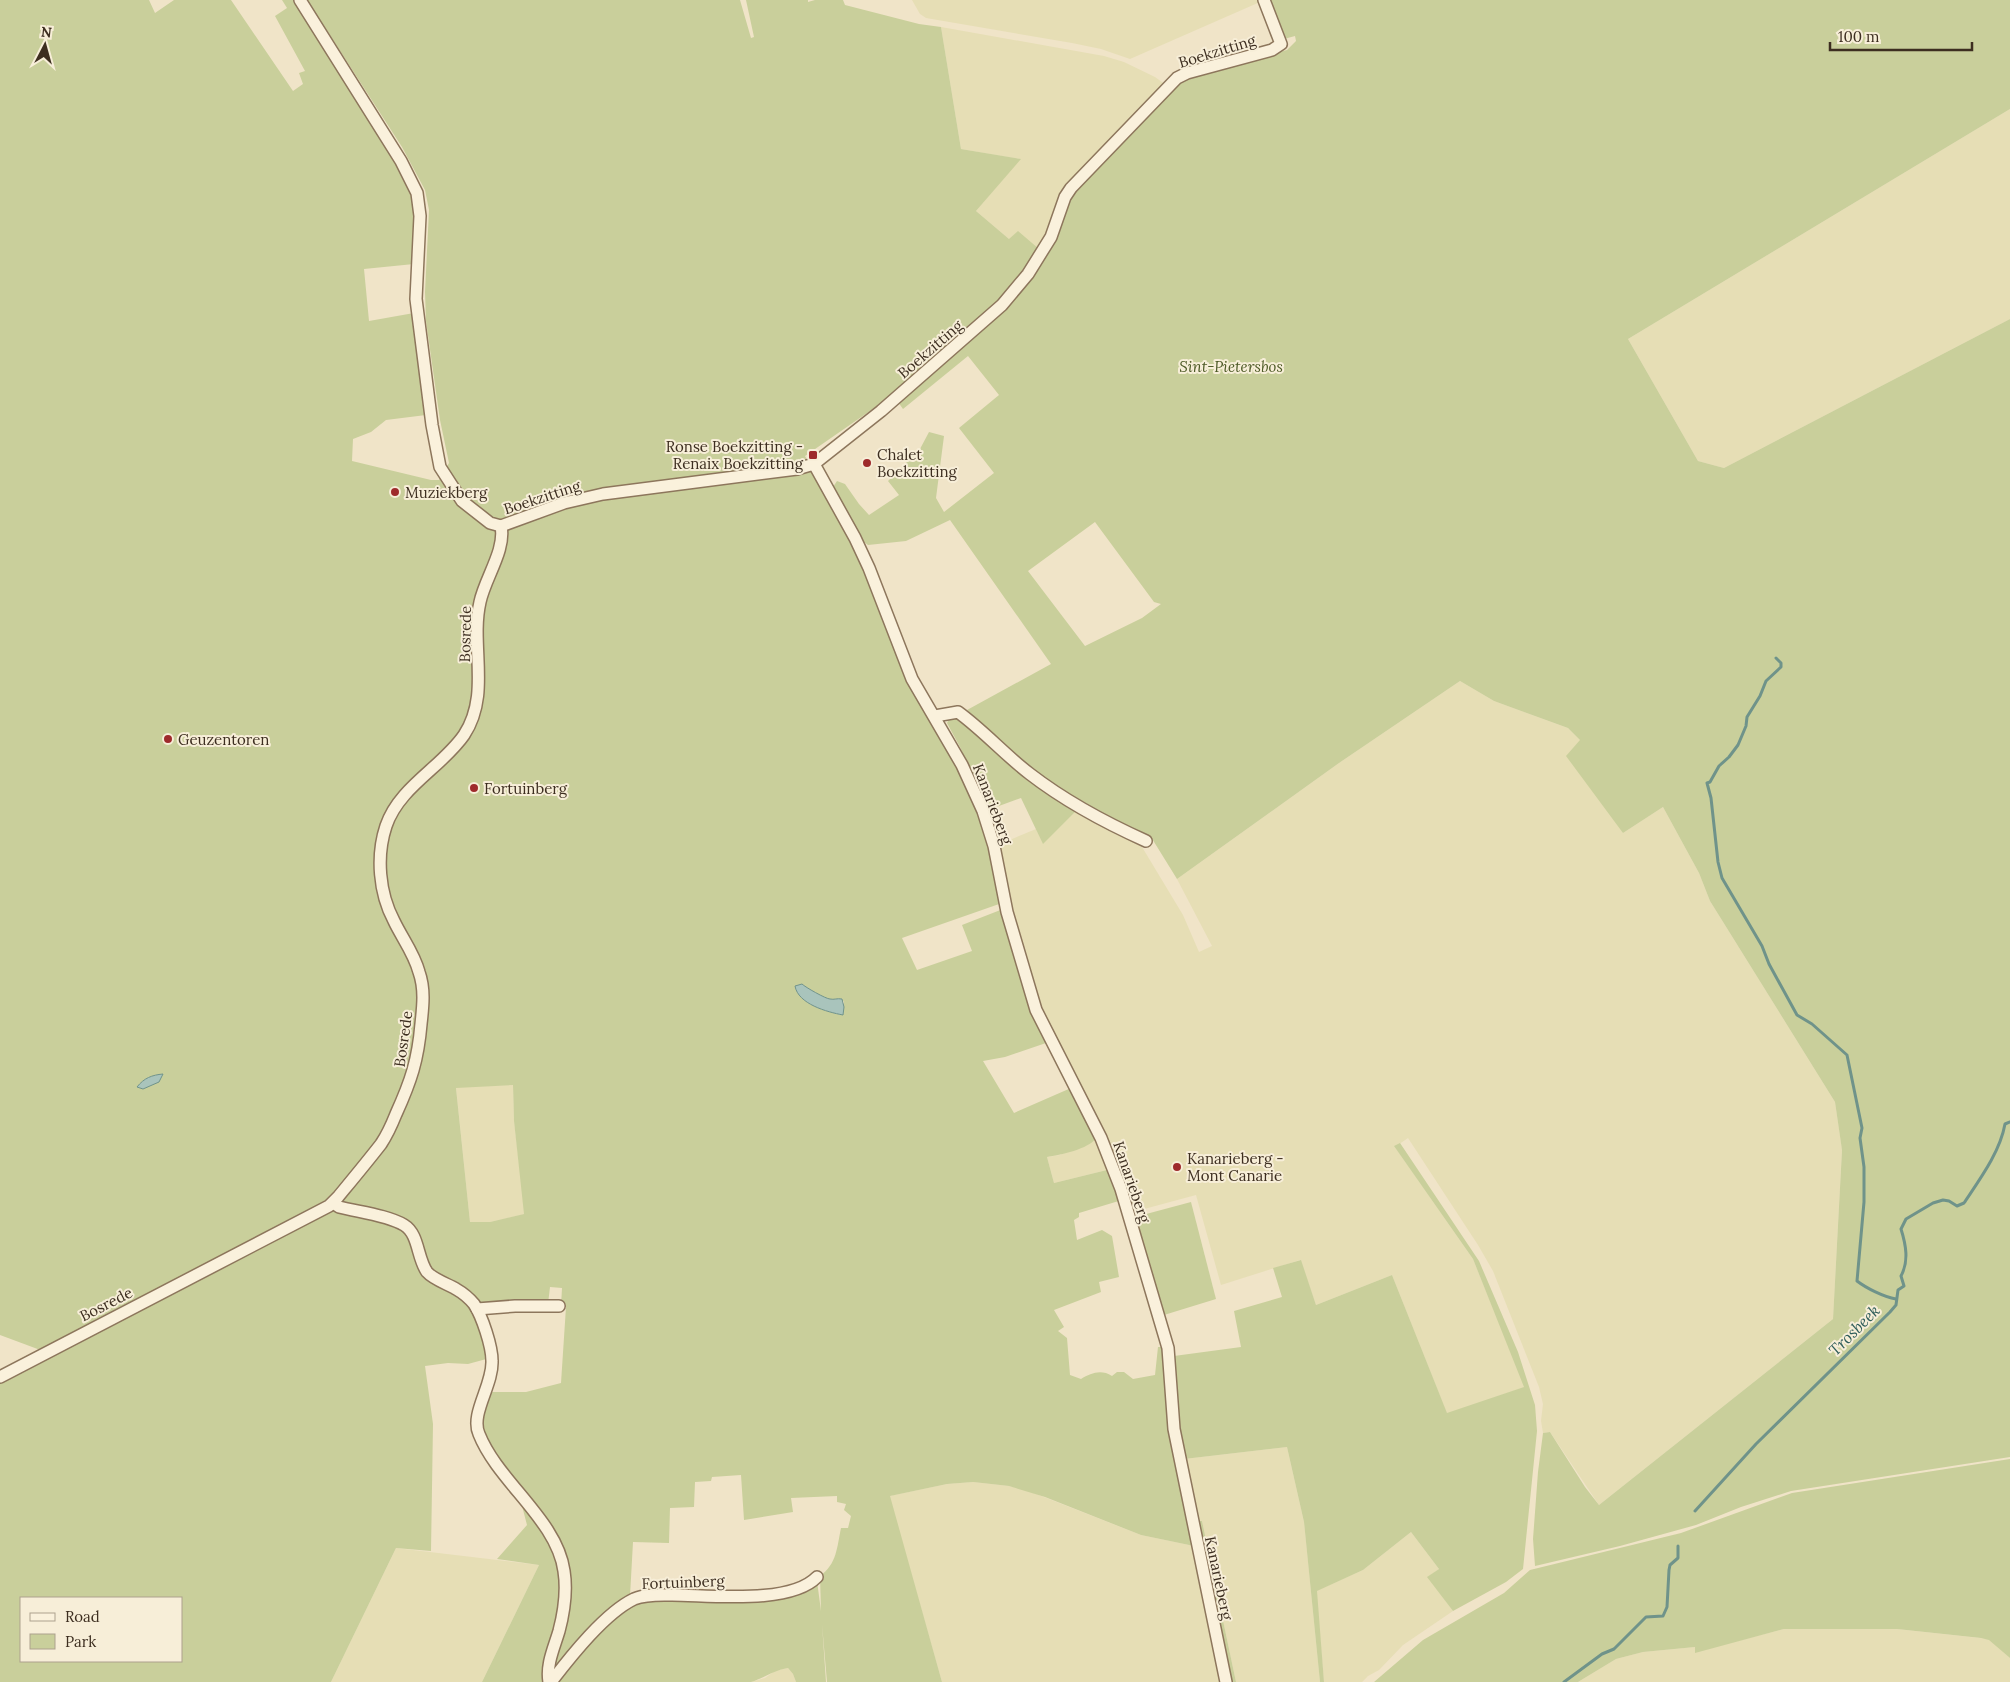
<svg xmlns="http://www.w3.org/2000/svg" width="2010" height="1682" viewBox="0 0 2010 1682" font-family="Lora,serif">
<rect width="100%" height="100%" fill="#f0e4c8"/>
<g fill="#e6deb5">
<path d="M912,0H1259L1260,2L1130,59L1101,49L1072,43L926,18L920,14Z"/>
<path d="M941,27L1104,56L1124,62L1155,77L1166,85L1039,249L1009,239L976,211L1020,159L961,149Z"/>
<path d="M2010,109V319L1724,468L1698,461L1628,339Z"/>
<path d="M1460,681L1494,701L1568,728L1580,740L1623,833L1663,807L1699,873L1710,901L1835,1102L1842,1149L1833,1319L1599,1505L1550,1432L1543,1433L1541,1421L1543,1404L1539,1387L1493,1271L1478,1245L1408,1138L1395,1147L1473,1259L1525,1387L1447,1414L1392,1275L1316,1305L1300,1260L1221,1285L1196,1195L1133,1212L1114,1155L1043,1018L1017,933L1000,844L1036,829L1043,843L1078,809L1139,842L1183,915L1199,952L1212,946L1177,879L1339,763Z"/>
<path d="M513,1085L514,1121L525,1214L490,1222H470L456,1087Z"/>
<path d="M1096,1138L1111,1169L1054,1183L1047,1157L1060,1155Z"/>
<path d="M1287,1447L1304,1522L1320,1682H1236L1202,1521H1197L1184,1459Z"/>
<path d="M973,1482L1009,1486L1026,1490L1141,1535L1194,1546L1222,1682H942L889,1496L947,1484Z"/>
<path d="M1411,1532L1439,1569L1428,1577L1453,1611L1403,1645L1379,1670L1368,1676L1362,1682H1324L1316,1591L1363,1570Z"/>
<path d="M396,1548L539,1565L482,1682H331Z"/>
<path d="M1863,1628L1897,1629L1989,1639L2010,1658V1682H1578L1616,1659L1643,1652L1695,1647V1652L1784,1629Z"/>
<path d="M788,1668L793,1674L796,1682H751L765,1678L776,1670Z"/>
</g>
<g fill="#c9cf9b" fill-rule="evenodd">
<path d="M0,0H149L155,13L174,0H231L293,91L303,84L299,73L305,71L275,16L287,8L282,0H740L751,38L754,37L746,0H808V2L815,0H843L845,5L919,24L941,27L961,149L1021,159L976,211L1009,239L1018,231L1039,249L1051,232L1059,233L1064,212L1074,190L1176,83L1191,75L1287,50L1296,41L1295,36L1284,39L1273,21L1264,0H2010V109L1628,339L1698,461L1724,468L2010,319V1457L1791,1491L1741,1507L1696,1525L1620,1546L1535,1566L1533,1539L1538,1472L1543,1433L1550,1432L1585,1487L1599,1505L1833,1319L1842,1150L1835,1102L1710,901L1699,873L1663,807L1623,833L1566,756L1580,740L1568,728L1494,701L1460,681L1339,763L1177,879L1151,837L1108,816L1049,782L1022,762L967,710L1051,664L950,520L906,541L868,545L860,539L833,487L837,481L845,484L859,504L869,515L899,495L888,481L920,449L929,432L944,436L936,498L944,512L994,473L959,428L999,395L968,356L903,409L893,395L805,456L864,566L908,676L955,759L993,845L1002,903L902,938L917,970L972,951L962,925L1003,909L1038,1027L1046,1043L1005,1057L983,1061L1014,1113L1071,1088L1096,1133V1138C1089,1149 1060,1155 1047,1157L1054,1183L1111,1169L1122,1200L1079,1213V1217L1074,1220L1077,1240L1102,1230L1112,1236L1119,1277L1099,1282L1101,1292L1054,1310L1064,1327L1058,1331L1067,1338L1070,1375L1081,1379C1091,1373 1101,1369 1112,1376L1117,1372H1124L1133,1379L1155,1375L1158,1347H1165L1169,1410L1180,1477L1194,1546L1141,1535L1045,1497L1009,1486L973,1482L947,1484L890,1496L942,1682H827L822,1624L826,1682H796L793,1674L788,1668C774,1670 764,1678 751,1682H554C580,1650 610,1605 653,1597H773L787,1594L817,1581L821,1611L820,1576C837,1564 837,1547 841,1528H848L851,1516L844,1510L846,1504L837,1502V1496L791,1498L793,1512L744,1520L741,1475L712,1477L711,1481L695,1482L694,1507L670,1508L669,1543L633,1542L630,1596L596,1625L550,1682H482L539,1565L497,1559L527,1525L521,1502C552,1538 572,1561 561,1611C558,1628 551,1643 548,1659L552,1660C560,1632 571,1602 568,1574C562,1524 514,1493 491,1453C486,1444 480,1435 479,1424C479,1414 486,1402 489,1392H526L561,1383L566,1307L561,1306L562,1288L550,1287L548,1304L479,1306C465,1291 447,1284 432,1271L428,1275C437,1280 447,1284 455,1290C476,1306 485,1333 490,1358L468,1364L448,1363L425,1366L433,1424L431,1551L396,1548L331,1682H0V1381L51,1354L0,1335ZM324,26L402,147L425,190L429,210L425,292L426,321L440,420L449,463L439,480H431L352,461L353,439L371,432L386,420L426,415L414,313L369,321L364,269L414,264C415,231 421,209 406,177L313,32ZM1095,522L1154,602L1161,604L1142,618L1085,646L1028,571ZM802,984C805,987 826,999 830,999C834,1000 837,998 842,999L844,1002L843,1015C827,1012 798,1004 795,986ZM163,1074L158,1082L143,1089L137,1087C144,1078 152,1075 163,1074ZM513,1085L514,1121L524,1214L490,1222H470L456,1088ZM21,1598H181V1661H21Z"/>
<path d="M957,715L1078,809L1043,844L1021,798L988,810L960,747L947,723L949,719Z"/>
<path d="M1400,1143L1479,1261L1518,1352L1535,1405L1537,1431L1523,1569L1506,1582L1453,1611L1427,1577L1439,1569L1411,1532L1363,1570L1317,1591L1324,1682H1320L1304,1522L1287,1447L1184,1459L1178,1429L1174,1356L1241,1347L1234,1311L1282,1297L1273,1268L1301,1260L1316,1305L1392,1275L1447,1413L1524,1387L1473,1259L1394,1146Z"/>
<path d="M1191,1202L1216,1299L1164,1315L1135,1217Z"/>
<path d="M2010,1459V1658L1989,1640L1981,1638L1897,1629H1784L1695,1653V1647L1643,1652L1616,1659L1578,1682H1374L1423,1640L1504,1593L1530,1570L1681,1533L1792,1493Z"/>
<path d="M1197,1521H1202L1236,1682H1231Z"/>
</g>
<g fill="#a9c4bc" stroke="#6f938a">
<path d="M802,984C805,987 826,999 830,999C834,1000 837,998 842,999L844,1007L843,1015C827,1012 798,1004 795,986Z"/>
<path d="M163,1074L159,1082L143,1089L137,1087C144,1078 152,1075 163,1074Z"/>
</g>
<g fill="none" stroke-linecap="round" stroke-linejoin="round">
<g stroke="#6f938a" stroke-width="3">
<path d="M1776,658L1781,663V667L1766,681L1760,696L1747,717L1746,726L1738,745L1729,757L1719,766L1710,782L1707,783L1711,798L1718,862L1722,878L1762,946L1769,964L1797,1015L1812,1024L1847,1055L1862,1128L1860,1138L1864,1167V1202L1857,1281C1866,1288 1884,1297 1896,1299"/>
<path d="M1695,1511L1756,1444L1890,1312L1896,1305L1898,1290L1904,1286L1901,1276C1909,1261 1906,1245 1901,1229L1906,1219L1933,1203L1943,1200L1949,1201L1957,1206L1964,1203C1980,1179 2000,1152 2005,1124L2010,1122"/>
<path d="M1564,1682L1602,1654L1614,1649L1646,1617L1663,1616L1667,1607L1669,1570L1670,1565L1678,1558V1546"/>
</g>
<g stroke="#8d765c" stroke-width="14">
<g id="minor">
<path d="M300,0L401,161L417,193L420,216L416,299L432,425L440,467L462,501L490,523L501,526"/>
<path d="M814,464L855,538L869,568L912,679L962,765L983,811L994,846L1007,912L1036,1010L1101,1138L1121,1189L1168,1348L1174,1429L1226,1682"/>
<path d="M501,526L564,503L603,494L797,469L814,464L881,411L1002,305L1028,274L1051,237L1065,197L1071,188L1177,78L1187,73L1272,50L1281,44L1264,0"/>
<path d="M935,716L958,712C984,731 1005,755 1030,774C1065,801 1106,823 1146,841"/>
<path d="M333,1203L339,1207C358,1212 387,1215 404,1225C419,1234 417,1258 427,1272C434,1280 448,1284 456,1289C463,1293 469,1298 474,1304C482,1316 492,1346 492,1361C493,1385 470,1414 479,1434C498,1482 557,1520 564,1571C567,1590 564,1612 559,1631C554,1648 546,1664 549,1682"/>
<path d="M477,1309L515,1306H559"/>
<path d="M0,1377L329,1206L338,1197C352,1180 367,1162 381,1144C387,1135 392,1124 396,1114C411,1081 418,1060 421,1024C423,1006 425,989 419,972C414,953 402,938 394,921C379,893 376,856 386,826C399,787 442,767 464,735C491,694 470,646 480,602C485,578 506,550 501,526"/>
<path d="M551,1682C571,1656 605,1613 634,1599C646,1594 660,1595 672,1595C709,1595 790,1605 817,1577"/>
</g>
</g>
<use href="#minor" stroke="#faf1dc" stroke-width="11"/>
</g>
<g fill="#9e2a2b" stroke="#f7eed8" stroke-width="2">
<rect x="808" y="450" width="10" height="10" rx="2.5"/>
<circle cx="867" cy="463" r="5"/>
<circle cx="395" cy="492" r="5"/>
<circle cx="168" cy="739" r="5"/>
<circle cx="474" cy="788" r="5"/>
<circle cx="1177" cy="1167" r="5"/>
</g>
<g text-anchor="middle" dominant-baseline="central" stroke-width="4" stroke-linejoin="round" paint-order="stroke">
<g font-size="15" fill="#3d2e20" stroke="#f7eed8">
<text transform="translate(1217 51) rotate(-17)">Boekzitting</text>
<text transform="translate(930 349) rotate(-41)">Boekzitting</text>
<text transform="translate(542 497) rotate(-18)">Boekzitting</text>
<text transform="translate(465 634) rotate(-89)">Bosrede</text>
<text transform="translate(993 804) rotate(69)">Kanarieberg</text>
<text transform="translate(403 1039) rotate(-82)">Bosrede</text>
<text transform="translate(1132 1182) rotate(71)">Kanarieberg</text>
<text transform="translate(106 1304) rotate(-27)">Bosrede</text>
<text transform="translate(1219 1578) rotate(78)">Kanarieberg</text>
<text transform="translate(683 1582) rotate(-2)">Fortuinberg</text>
</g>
<g font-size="15" font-style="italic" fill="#4d5a26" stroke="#f7eed8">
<text x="1231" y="366">Sint-Pietersbos</text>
</g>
<g font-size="15" fill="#3d2e20" stroke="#f7eed8" text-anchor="start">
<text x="803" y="446" text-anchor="end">Ronse Boekzitting -<tspan x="803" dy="17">Renaix Boekzitting</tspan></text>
<text x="877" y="454">Chalet<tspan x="877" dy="17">Boekzitting</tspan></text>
<text x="405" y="492">Muziekberg</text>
<text x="178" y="739">Geuzentoren</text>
<text x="484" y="788">Fortuinberg</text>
<text x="1187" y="1158">Kanarieberg -<tspan x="1187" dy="17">Mont Canarie</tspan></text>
</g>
<g font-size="16" font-style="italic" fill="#2f5d5a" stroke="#f7eed8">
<text transform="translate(1854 1330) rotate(-45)">Trosbeek</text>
</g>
</g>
<rect x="20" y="1597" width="162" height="65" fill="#f7eed8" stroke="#ada18e"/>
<rect x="30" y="1613" width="25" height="8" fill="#faf1dc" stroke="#ada18e"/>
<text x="65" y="1622" font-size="15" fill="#3d2e20">Road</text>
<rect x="30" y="1634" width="25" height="15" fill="#c9cf9b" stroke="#ada18e"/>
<text x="65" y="1647" font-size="15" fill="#3d2e20">Park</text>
<g transform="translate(45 45) rotate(6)" stroke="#f7eed8" stroke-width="4" paint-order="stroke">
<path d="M0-4L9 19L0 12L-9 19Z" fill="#3d2e20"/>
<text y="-8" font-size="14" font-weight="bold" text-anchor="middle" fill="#3d2e20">N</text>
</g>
<path d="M1830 42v8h142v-8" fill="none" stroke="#3d2e20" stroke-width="2.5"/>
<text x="1838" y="42" font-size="15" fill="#3d2e20" stroke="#f7eed8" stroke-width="4" paint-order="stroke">100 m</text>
</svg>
